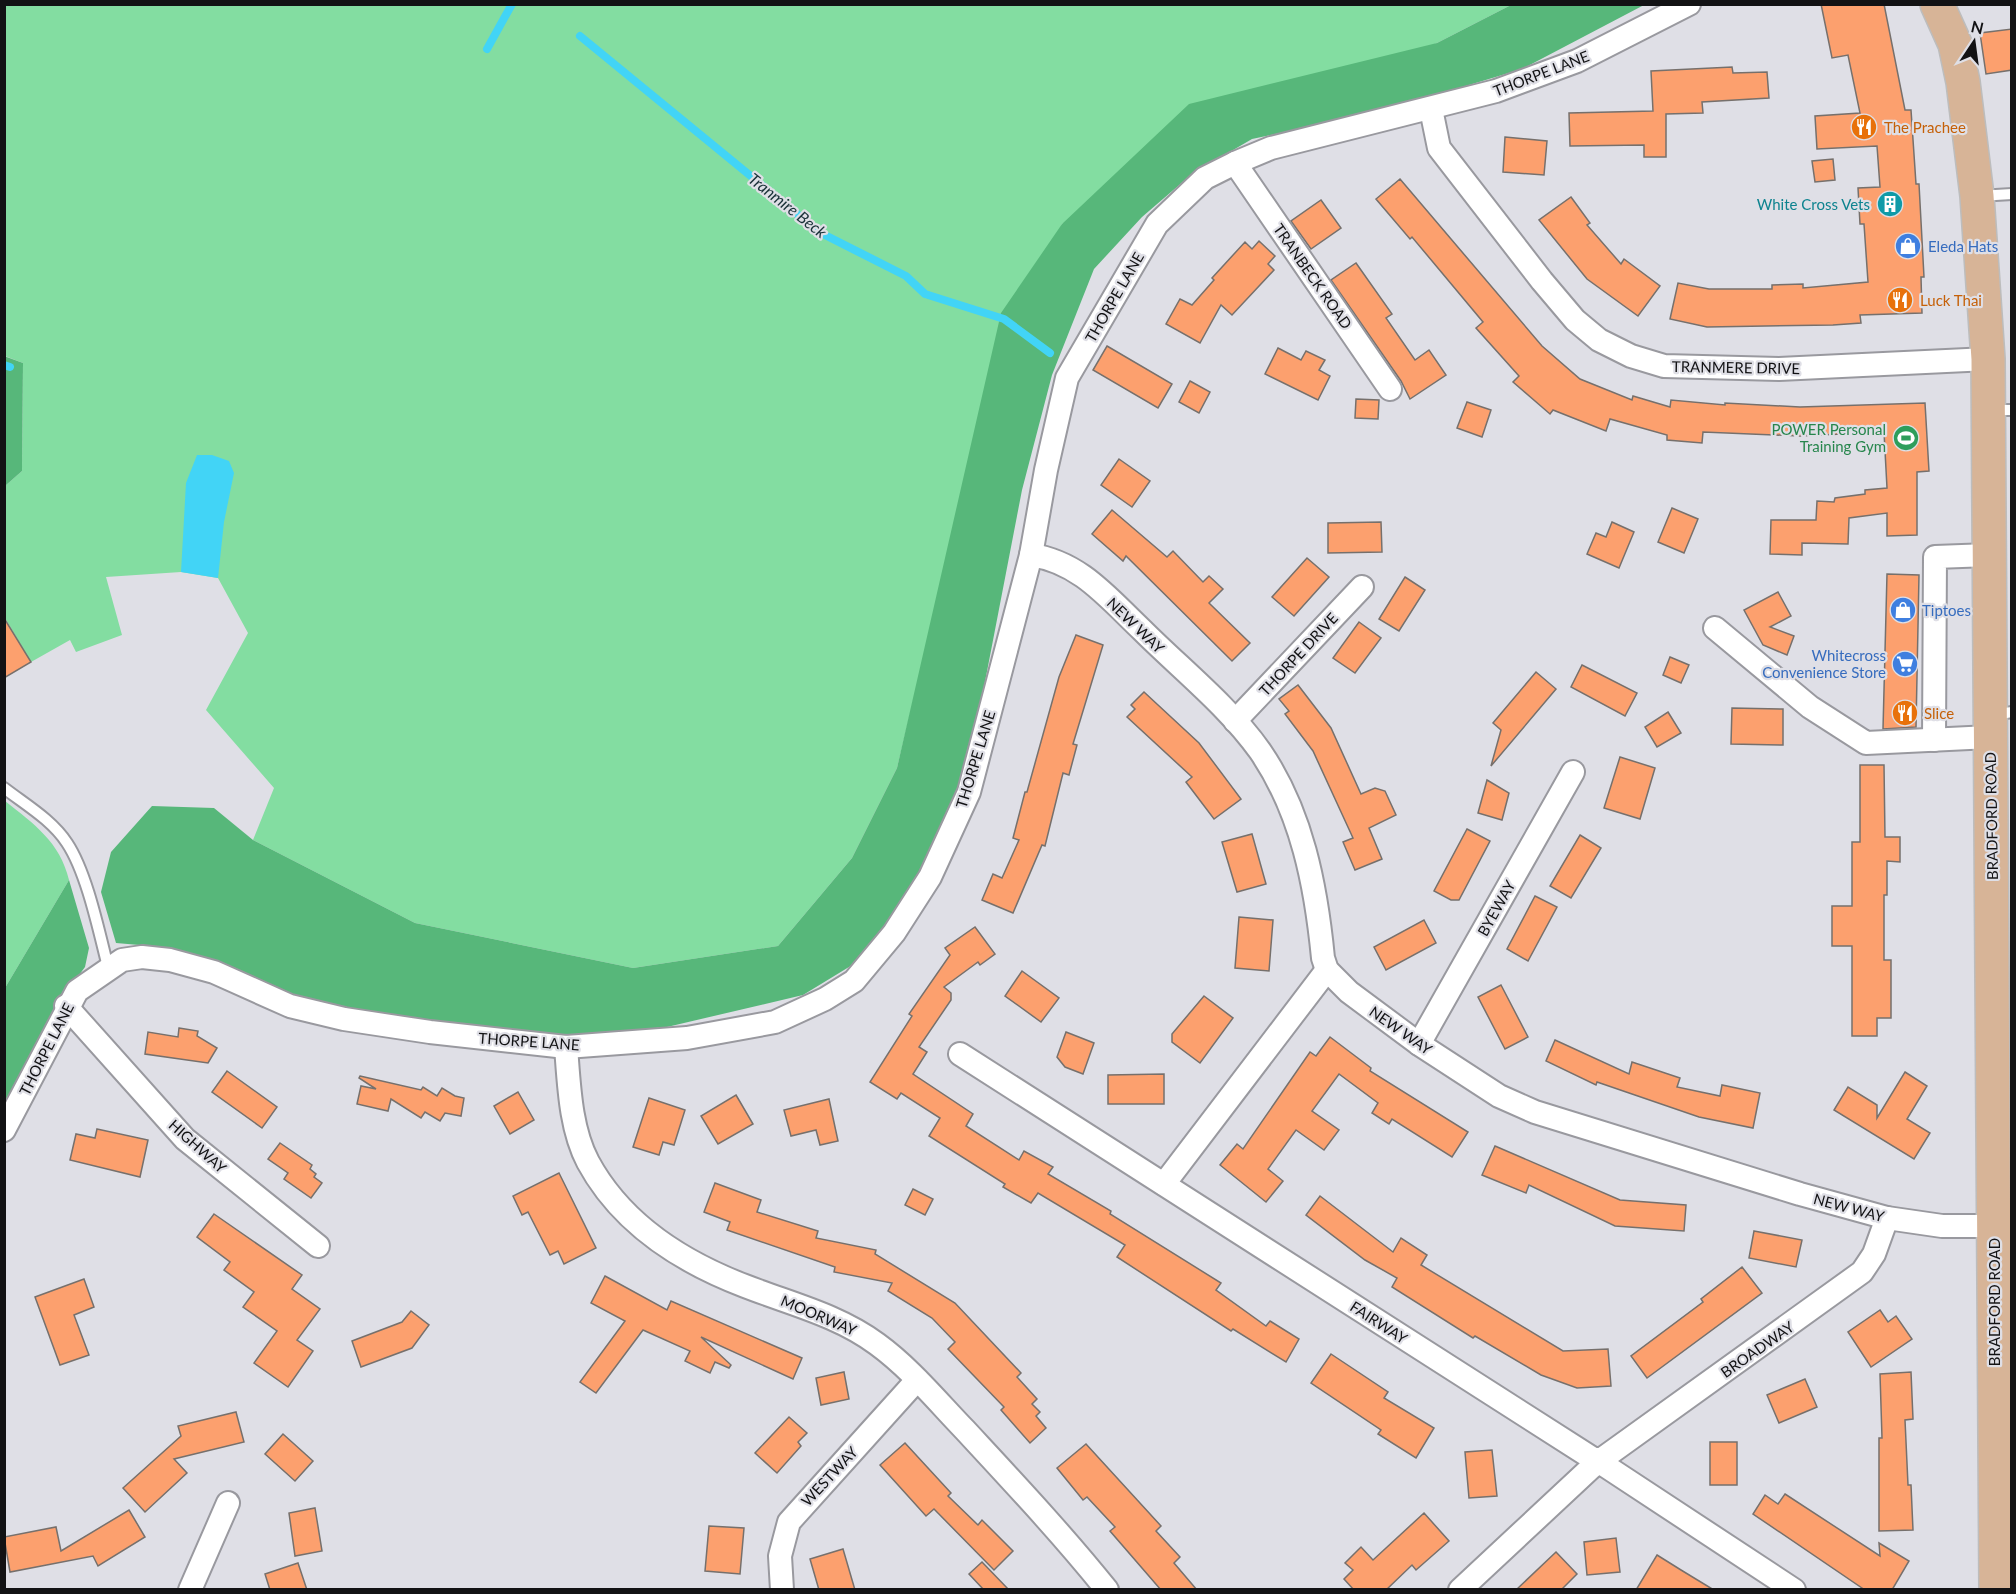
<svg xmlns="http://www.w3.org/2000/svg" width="2016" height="1594" viewBox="0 0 2016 1594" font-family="Lato,sans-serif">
<rect width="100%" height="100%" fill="#dfdfe6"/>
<g fill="#83dda1">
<path d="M5,5H1511L1437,43L1062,224L948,555L897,768L852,858L778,946L633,968L415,923L253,840L274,788L206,710L248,633L218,578L181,572L106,577L122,635L76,652L70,640L31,662L5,618V486L22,471L23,363L5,356Z"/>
<path d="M5,801C34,824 60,842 69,880L5,988Z"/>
</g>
<g fill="#57b77a">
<path d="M1511,5H1644L1522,69L1383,111L1252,139L1192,174L1142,217L1094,269L1052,375L1022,490L967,775L927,864L867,956L803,995L667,1027L565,1036L370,1024L204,962L151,946L116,943L101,892L111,852L152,806L214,808L253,840L415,923L633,968L778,946L852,858L897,768L1001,313L1062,224L1189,104L1437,43Z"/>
<path d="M4,356L23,363L22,471L5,486Z"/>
<path d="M69,880L89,948L85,967L59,1002L5,1108V988Z"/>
</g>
<path fill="#42d4f6" d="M197,455H212L229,461L234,473L224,522L218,578L181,572L186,483Z"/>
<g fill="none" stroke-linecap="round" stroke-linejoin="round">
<g stroke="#42d4f6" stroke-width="8">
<path d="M580,36L819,232L906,276L925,294L1004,319L1050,353"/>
<path d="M487,49L512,4"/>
<path d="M4,365L10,367"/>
</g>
</g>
<g fill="#fca06e" stroke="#76706c" stroke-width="1.5">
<path d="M1821,4H1884L1905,110H1911L1916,184H1919L1924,277H1921L1922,313L1860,315L1861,323L1833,325L1707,327L1670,319L1678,283L1709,289H1772V285L1803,284V288L1868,282L1864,224H1860L1858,188L1880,187L1877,146L1817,149L1815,116L1860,113L1848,55L1832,58Z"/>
<path d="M2012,29V70L1986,74L1980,33Z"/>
<path d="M1732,67L1733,73L1767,72L1769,98L1702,102L1703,113L1666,114V157H1644V145L1570,146L1569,113L1653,111L1651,71Z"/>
<path d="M1505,137L1547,141L1544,175L1503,172Z"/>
<path d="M1833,159L1835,180L1815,182L1812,161Z"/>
<path d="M1400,179L1542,346L1580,379L1632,400L1633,396L1670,407L1671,400L1725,405V403L1800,407L1925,403L1929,471L1917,472V535L1887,536V513L1849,518L1848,544L1802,543V555L1770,554L1771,520H1816L1817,501L1834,502L1835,498L1865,494V490L1887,488L1884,432L1800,436L1703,432L1702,443L1667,440V435L1610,419L1606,431L1553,410L1550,414L1513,382L1519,376L1476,328L1483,322L1412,237L1410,239L1376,199Z"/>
<path d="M1571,197L1590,223L1587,225L1621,264L1624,259L1660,286L1638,316L1587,279L1539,220Z"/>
<path d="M1321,200L1341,228L1311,249L1291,221Z"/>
<path d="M1259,241L1275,256L1268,264L1274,270L1232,315L1221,305L1200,343L1166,324L1180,299L1192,305L1214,280L1212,278L1245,242L1252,249Z"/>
<path d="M1356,263L1392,314L1386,318L1415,360L1429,350L1446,375L1410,399L1401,381L1331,280Z"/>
<path d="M1107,346L1172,384L1158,408L1093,370Z"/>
<path d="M1278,348L1301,360L1306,351L1325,360L1319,370L1330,376L1318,400L1265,374Z"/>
<path d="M1190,381L1210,392L1199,413L1179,402Z"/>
<path d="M1356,399L1379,400L1378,419L1355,418Z"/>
<path d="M1467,402L1491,410L1482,437L1457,428Z"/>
<path d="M1119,459L1150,481L1132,507L1101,485Z"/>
<path d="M1672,508L1698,519L1684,553L1658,542Z"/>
<path d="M1112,510L1167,557L1173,551L1203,582L1209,576L1223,589L1209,603L1250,643L1232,661L1126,556L1123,561L1092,534Z"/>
<path d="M1381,522L1382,552L1328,553V523Z"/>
<path d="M1612,522L1634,532L1619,568L1587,554L1596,533L1606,537Z"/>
<path d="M1307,558L1329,577L1294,616L1272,597Z"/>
<path d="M1887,574L1919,575L1916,727L1883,729Z"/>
<path d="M1405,577L1425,590L1399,631L1379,619Z"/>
<path d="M1778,592L1791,616L1770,627L1794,636L1787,655L1763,645L1744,610Z"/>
<path d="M4,618L31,662L4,678Z"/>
<path d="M1359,622L1381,638L1355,673L1333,658Z"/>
<path d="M1076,635L1103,645L1073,744L1077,745L1069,775L1063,773L1045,846L1042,845L1013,913L982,900L993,874L1002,878L1019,840L1013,838L1025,792H1027L1059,677Z"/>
<path d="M1670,657L1689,665L1681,683L1663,675Z"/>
<path d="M1582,665L1637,693L1625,716L1571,687Z"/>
<path d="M1536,672L1556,689L1491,766L1501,730L1493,723Z"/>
<path d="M1298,685L1331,728L1361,794L1375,788L1385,791L1396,815L1369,828L1382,859L1355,870L1343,842L1353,838L1313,751L1285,714L1289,711L1279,699Z"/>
<path d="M1144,692L1199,743L1241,799L1214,819L1186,782L1192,777L1127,717L1135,709L1131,705Z"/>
<path d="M1732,708L1783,709V745L1731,744Z"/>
<path d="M1668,712L1681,733L1657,747L1645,727Z"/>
<path d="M1620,757L1655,768L1640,819L1604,808Z"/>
<path d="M1860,765H1884L1885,837H1900V862L1887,861V895H1884V960H1891V1018H1877V1036H1852V946H1832V906H1852V842H1860Z"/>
<path d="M1487,780L1509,793L1502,820L1478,813Z"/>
<path d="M1467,829L1490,841L1459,900H1451L1434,891Z"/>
<path d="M1252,834L1266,884L1237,892L1222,842Z"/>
<path d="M1580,835L1601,848L1571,898L1550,886Z"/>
<path d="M1535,896L1557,907L1528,961L1507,949Z"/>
<path d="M1239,917L1273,920L1269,971L1235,968Z"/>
<path d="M1424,920L1436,943L1386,970L1374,947Z"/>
<path d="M975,927L995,954L980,965L978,962L944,987L951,993V1000L919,1047L927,1052L913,1074L973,1114L966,1126L1019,1160L1024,1151L1053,1167L1048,1174L1111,1211L1110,1214L1221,1283L1216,1290L1266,1326L1270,1321L1299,1339L1286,1362L1233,1329L1231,1331L1117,1257L1125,1245L1038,1193L1031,1203L1003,1187L1005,1184L929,1136L940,1118L901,1093L897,1099L870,1082L912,1016L909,1014L950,955L945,948Z"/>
<path d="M1022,971L1059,998L1041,1022L1005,996Z"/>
<path d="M1501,985L1528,1037L1505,1049L1478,997Z"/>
<path d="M1204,996L1233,1018L1200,1063L1172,1042V1034Z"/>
<path d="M179,1028L198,1031L197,1036L217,1048L208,1063L145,1054L148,1032L178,1037Z"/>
<path d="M1066,1032L1094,1043L1083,1074L1065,1067L1057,1057Z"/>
<path d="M1330,1037L1371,1068L1370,1071L1468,1132L1452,1157L1392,1119L1389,1124L1372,1113L1378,1103L1339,1074L1312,1111L1339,1130L1324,1150L1296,1130L1268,1169L1283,1181L1266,1202L1220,1165L1237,1144L1243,1149L1310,1052L1316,1056Z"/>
<path d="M1555,1040L1629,1074L1632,1062L1680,1078L1677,1087L1720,1096L1722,1085L1760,1093L1753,1128L1699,1117L1597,1082L1596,1085L1546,1061Z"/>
<path d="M227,1071L277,1107L262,1128L212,1092Z"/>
<path d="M1905,1072L1927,1086L1907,1119L1930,1133L1914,1159L1834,1110L1848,1087L1877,1105V1118Z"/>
<path d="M1164,1074V1104H1108V1075Z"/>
<path d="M360,1076L421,1090L423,1087L437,1096L442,1088L455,1096L464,1098L461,1116L445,1113L440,1121L425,1112L421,1118L391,1099L388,1111L357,1104L361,1086L376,1089L359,1078Z"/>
<path d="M518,1092L534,1120L510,1134L494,1106Z"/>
<path d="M736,1095L753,1124L718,1144L701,1116Z"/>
<path d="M649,1098L685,1110L674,1145L663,1142L659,1155L633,1147Z"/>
<path d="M829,1099L838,1141L820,1145L816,1130L791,1136L784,1110Z"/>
<path d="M97,1129L148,1140L140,1177L70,1160L76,1134L95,1138Z"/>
<path d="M280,1143L312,1165L310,1169L316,1174L314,1177L322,1183L311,1198L284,1179L288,1173L268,1159Z"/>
<path d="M1495,1146L1620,1200L1686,1205L1684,1231L1615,1226L1529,1185L1526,1193L1482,1175Z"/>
<path d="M559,1173L596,1248L564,1264L558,1251L550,1255L528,1212L522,1215L513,1196Z"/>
<path d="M715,1183L761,1200L757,1212L818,1231L816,1238L876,1250L875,1254L955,1303L1021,1373L1017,1377L1037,1399L1032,1404L1040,1412L1036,1416L1046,1428L1030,1443L1001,1410L1004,1407L948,1349L955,1342L932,1318L888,1291L892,1283L834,1272L835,1267L727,1230L730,1222L704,1212Z"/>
<path d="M913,1189L933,1199L925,1215L905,1205Z"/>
<path d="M1320,1196L1393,1252L1401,1238L1427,1255L1421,1265L1563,1351L1608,1349L1611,1386L1577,1388L1541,1375L1475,1336L1473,1338L1392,1287L1397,1278L1365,1260L1306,1215Z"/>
<path d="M214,1214L302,1275L292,1289L320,1309L297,1340L313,1351L288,1387L254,1363L277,1331L243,1307L254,1292L224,1270L230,1262L197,1237Z"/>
<path d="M1754,1231L1802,1240L1796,1267L1749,1258Z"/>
<path d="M1742,1267L1762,1293L1647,1378L1631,1356L1703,1302L1701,1299Z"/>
<path d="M605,1276L667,1310L671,1301L802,1358L793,1379L701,1337L731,1365L729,1368L715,1362L710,1373L685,1361L690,1351L643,1330L596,1393L580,1382L625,1321L591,1303Z"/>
<path d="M84,1279L94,1307L74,1315L89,1355L60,1365L35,1297Z"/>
<path d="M1880,1310L1888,1322L1896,1316L1912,1339L1871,1367L1848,1332Z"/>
<path d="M411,1311L429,1325L412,1348L361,1367L352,1341L402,1322Z"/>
<path d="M1331,1354L1388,1392L1384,1398L1434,1428L1416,1458L1378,1434L1381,1430L1311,1383Z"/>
<path d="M844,1372L849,1399L821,1405L816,1378Z"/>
<path d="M1911,1372L1913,1419L1905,1420L1908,1485H1911L1913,1530L1879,1531V1438H1882L1880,1374Z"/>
<path d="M1805,1379L1817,1407L1779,1423L1767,1395Z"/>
<path d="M236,1412L244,1442L174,1459L187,1473L145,1512L123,1488L181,1436L178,1426Z"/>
<path d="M789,1417L807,1433L798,1442L801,1446L777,1473L755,1453Z"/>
<path d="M283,1434L313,1461L295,1481L265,1454Z"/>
<rect x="1710" y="1442" width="27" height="43"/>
<path d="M905,1443L951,1493L948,1496L978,1525L982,1520L1013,1551L994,1570L934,1509L926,1516L880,1465Z"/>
<path d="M1086,1444L1161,1526L1156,1531L1180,1557L1174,1563L1197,1590H1161L1110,1531L1115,1527L1087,1497L1083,1500L1057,1468Z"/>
<path d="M1492,1450L1497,1496L1469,1498L1465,1452Z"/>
<path d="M1785,1494L1880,1556L1879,1543L1909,1561L1892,1590H1865L1753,1514L1765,1495L1778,1504Z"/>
<path d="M315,1508L322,1551L295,1556L289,1513Z"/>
<path d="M129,1510L145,1537L98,1566L93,1556L10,1572L4,1537L56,1527L61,1551Z"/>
<path d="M1424,1513L1449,1541L1416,1570L1412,1565L1386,1590H1354L1344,1579L1353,1570L1345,1563L1361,1547L1373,1560Z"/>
<path d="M709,1526L744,1528L740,1574L705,1571Z"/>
<path d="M1616,1538L1620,1572L1587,1575L1584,1542Z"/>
<path d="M843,1549L855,1590H819L810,1559Z"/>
<path d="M1556,1552L1577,1574L1561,1590H1516Z"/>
<path d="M1657,1555L1681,1570L1714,1590H1636Z"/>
<path d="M982,1562L1009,1590H984L969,1574Z"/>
<path d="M298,1563L307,1590H270L265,1574Z"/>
</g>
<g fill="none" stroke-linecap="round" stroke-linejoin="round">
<g stroke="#99999f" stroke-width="14">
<g id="lane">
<path d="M1979,196L2012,194"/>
<path d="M1992,410H2012"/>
<path d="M1993,715L2012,712"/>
<path d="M4,788C26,805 52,820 67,843C87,873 99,932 108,967"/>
</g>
</g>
<g stroke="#99999f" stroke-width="26">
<g id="street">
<path d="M1431,109L1439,148L1542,281L1575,320L1599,340L1631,356L1664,366L1779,369L1988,359"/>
<path d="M1235,163L1390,389"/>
<path d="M1031,555C1080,562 1108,598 1142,630C1181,669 1228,706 1260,751C1302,812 1316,886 1323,958L1327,970L1349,992L1419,1044L1499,1096L1535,1112L1800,1194L1887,1218L1942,1226H1994"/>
<path d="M1715,628L1810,707L1866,743L1990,737"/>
<path d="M1235,721L1362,587"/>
<path d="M1934,740L1935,557L1989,555"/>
<path d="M66,1006L185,1139L318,1246"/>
<path d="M1419,1044L1573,772"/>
<path d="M566,1047C569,1084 570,1128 588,1162C621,1223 682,1262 745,1286C791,1304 838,1315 877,1344C910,1368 937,1401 965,1430C1014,1483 1062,1534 1107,1590"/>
<path d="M960,1054L1595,1460"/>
<path d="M4,1130L77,991L122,960L142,957L170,960L214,972L290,1006L344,1019L430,1032L566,1047L687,1038L775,1022L825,999L854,981L894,933L930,877L969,792L1031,555L1046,470L1067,378L1157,224L1205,178L1235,163L1271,148L1496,91L1577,61L1689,4"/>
<path d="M1164,1184L1327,970"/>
<path d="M1601,1463L1794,1590"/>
<path d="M1594,1465L1600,1464L1602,1459L1862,1272L1874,1254L1887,1218"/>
<path d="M190,1590L228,1503"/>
<path d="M782,1590L780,1556L789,1522L917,1380"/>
<path d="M1460,1590L1594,1465L1596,1459H1602"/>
</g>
</g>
<g stroke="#bdbdbd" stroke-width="36">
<path id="primary" d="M1937,4L1955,44L1963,82L1977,196L1988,359L1996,1590"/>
</g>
<use href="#lane" stroke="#fff" stroke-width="10"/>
<use href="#street" stroke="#fff" stroke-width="22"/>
<use href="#primary" stroke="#d7b497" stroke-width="33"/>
</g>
<defs>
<g id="restaurant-disc" transform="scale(1.35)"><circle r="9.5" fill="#e8710a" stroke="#dfdfe6"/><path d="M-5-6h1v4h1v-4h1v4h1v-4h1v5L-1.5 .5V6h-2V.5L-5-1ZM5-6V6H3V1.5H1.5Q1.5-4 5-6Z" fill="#fff"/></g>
<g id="building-disc" transform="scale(1.35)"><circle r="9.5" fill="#0f9aa8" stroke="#dfdfe6"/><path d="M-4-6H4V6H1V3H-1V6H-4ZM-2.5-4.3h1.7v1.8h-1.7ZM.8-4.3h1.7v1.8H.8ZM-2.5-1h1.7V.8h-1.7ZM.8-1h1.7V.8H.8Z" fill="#fff"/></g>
<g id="shop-disc" transform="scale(1.35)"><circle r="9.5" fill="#3f7fe0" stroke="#dfdfe6"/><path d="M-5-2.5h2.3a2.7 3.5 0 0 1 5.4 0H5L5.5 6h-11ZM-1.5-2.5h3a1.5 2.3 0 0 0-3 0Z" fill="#fff"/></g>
<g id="stadium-disc" transform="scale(1.35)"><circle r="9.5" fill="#2e9e5b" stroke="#dfdfe6"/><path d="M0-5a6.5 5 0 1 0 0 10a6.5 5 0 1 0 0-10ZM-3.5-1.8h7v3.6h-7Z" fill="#fff"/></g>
<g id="supermarket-disc" transform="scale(1.35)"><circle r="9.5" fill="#3f7fe0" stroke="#dfdfe6"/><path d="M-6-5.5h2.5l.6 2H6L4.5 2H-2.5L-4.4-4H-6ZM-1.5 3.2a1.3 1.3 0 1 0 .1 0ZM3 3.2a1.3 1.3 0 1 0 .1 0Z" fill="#fff"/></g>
</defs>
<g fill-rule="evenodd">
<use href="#restaurant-disc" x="1864" y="127"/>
<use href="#building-disc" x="1890" y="204"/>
<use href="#shop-disc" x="1908" y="246"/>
<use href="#restaurant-disc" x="1900" y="300"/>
<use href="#stadium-disc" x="1906" y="438"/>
<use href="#shop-disc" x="1903" y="610"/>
<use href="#supermarket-disc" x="1905" y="664"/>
<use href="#restaurant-disc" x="1905" y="713"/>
</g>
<g text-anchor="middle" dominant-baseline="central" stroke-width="4.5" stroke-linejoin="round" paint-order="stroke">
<g font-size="15" fill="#121214" stroke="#dfdfe6">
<text transform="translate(1541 73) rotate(-21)">THORPE LANE</text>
<text transform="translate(1313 276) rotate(55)">TRANBECK ROAD</text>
<text transform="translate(1114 297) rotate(-60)">THORPE LANE</text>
<text transform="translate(1736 367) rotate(1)">TRANMERE DRIVE</text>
<text transform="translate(1136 625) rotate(44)">NEW WAY</text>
<text transform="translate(1298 654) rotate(-47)">THORPE DRIVE</text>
<text transform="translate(975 759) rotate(-73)">THORPE LANE</text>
<text transform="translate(1991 816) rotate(-91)">BRADFORD ROAD</text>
<text transform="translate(1496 908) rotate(-61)">BYEWAY</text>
<text transform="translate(1401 1030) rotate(35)">NEW WAY</text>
<text transform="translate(529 1041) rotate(4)">THORPE LANE</text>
<text transform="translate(46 1049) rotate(-63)">THORPE LANE</text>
<text transform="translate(198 1146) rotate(42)">HIGHWAY</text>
<text transform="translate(1849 1207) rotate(15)">NEW WAY</text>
<text transform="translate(1994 1302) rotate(-90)">BRADFORD ROAD</text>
<text transform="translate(819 1315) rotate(23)">MOORWAY</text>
<text transform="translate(1379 1322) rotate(33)">FAIRWAY</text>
<text transform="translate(1757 1349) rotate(-35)">BROADWAY</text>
<text transform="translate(829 1476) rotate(-47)">WESTWAY</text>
</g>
<g font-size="15" fill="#c56008" stroke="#dfdfe6" text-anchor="start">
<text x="1884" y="127">The Prachee</text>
<text x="1920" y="300">Luck Thai</text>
<text x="1924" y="713">Slice</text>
</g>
<g font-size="15" fill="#0d838f" stroke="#dfdfe6" text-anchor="end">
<text x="1870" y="204">White Cross Vets</text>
</g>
<g font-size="15" fill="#366cbe" stroke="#dfdfe6" text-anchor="start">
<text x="1928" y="246">Eleda Hats</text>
<text x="1922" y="610">Tiptoes</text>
<text x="1886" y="655" text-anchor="end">Whitecross<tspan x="1886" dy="17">Convenience Store</tspan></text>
</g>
<g font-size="15" fill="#27864d" stroke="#dfdfe6" text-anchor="end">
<text x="1886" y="429">POWER Personal<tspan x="1886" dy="17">Training Gym</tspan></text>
</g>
<g font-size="16" font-style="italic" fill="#1a3138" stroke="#dfdfe6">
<text transform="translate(788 205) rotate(38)">Tranmire Beck</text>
</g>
</g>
<rect width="2016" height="1594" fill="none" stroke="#121214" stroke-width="12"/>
<g transform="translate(1974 42) rotate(13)" stroke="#dfdfe6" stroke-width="4.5" paint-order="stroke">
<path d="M0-4.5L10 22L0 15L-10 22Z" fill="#121214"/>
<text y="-9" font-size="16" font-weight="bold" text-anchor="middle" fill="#121214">N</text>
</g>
</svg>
